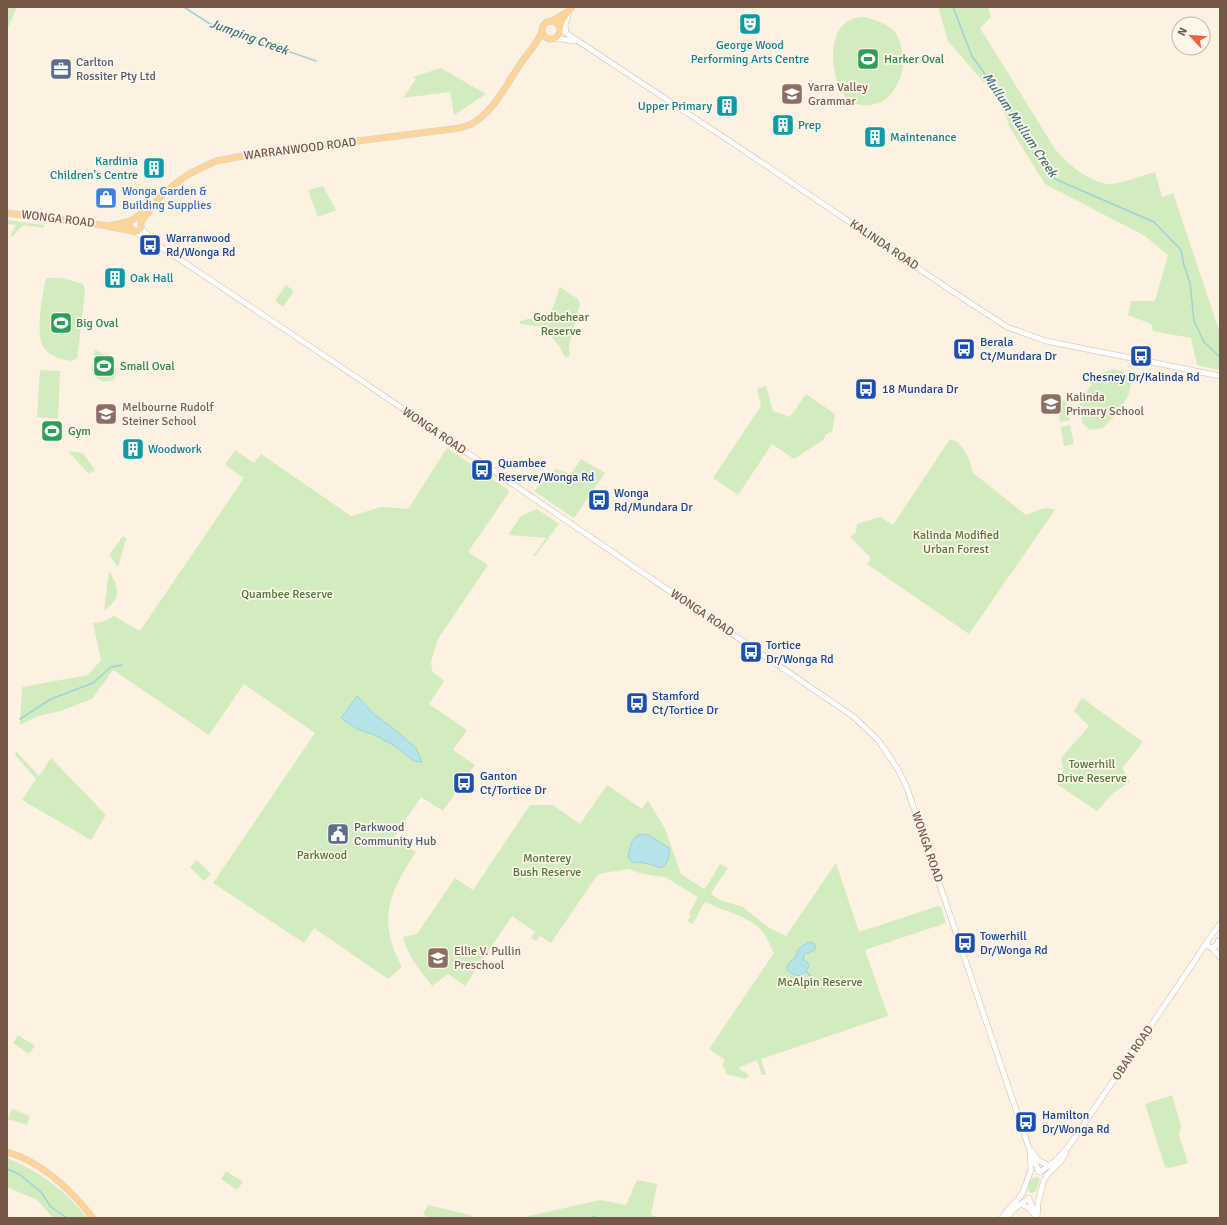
<svg xmlns="http://www.w3.org/2000/svg" width="1227" height="1225" font-family="Signika,sans-serif">
	<rect width="100%" height="100%" fill="#fdf1e2"/>
	<path fill="#d3ecbf" d="M7 7H17L7 30Z
		M938 7H988L991 17 980 28 1055 149C1067 164 1092 185 1112 184 1126 182 1141 176 1155 172L1162 197 1173 193 1220 333V371L1197 365 1191 338 1153 331 1151 324 1128 315 1131 301H1155L1168 255 1145 236 1045 184 1010 128 1000 101 948 41Z
		M865 17C875 20 885 23 893 30 897 33 900 41 901 46 905 64 903 79 891 94 885 101 879 103 870 105 863 106 853 105 847 99 830 81 824 25 856 18 859 17 863 17 865 17Z
		M441 68 486 94 454 115 450 92 403 98 416 79 413 77Z
		M323 186 336 210 318 217 308 190Z
		M7 220 44 225V228L23 225 12 237 10 236 16 225 7 224Z
		M46 278H62L83 284 85 291 78 352 77 358 72 361C60 359 49 357 43 346 35 333 43 292 46 278Z
		M286 285 294 291 283 307 275 301Z
		M560 287 578 299 580 304 569 346 570 356 565 357 559 346 544 327 520 324V321L551 313Z
		M95 350C109 357 119 360 115 379 106 383 100 382 93 375L92 367Z
		M1112 369C1147 373 1125 405 1111 420 1108 422 1105 427 1102 428 1099 430 1093 429 1090 430L1082 423 1080 410V402L1093 382 1101 374Z
		M40 370 60 371 58 419 37 417Z
		M766 386 773 411 790 417 806 394 835 414 832 433 830 432 826 434 823 440 794 459 772 444 738 495 713 478 761 406 757 389Z
		M1066 400 1070 420 1060 422 1057 402Z
		M1070 425 1074 444 1064 446 1061 427Z
		M950 439 959 443V444C967 453 971 460 972 472L1026 515C1034 512 1046 505 1055 510L969 634 867 564 871 558 850 537 856 532 857 524 880 517 893 525Z
		M447 448 510 491 468 552 488 565 438 639 431 661 432 671 444 681 429 704 467 730 453 750 475 765 443 811 421 797 394 837 416 852C389 892 377 921 402 967L388 979 314 928 304 943 213 883 315 733 244 684 209 735 113 670 92 699 61 711 38 716 20 725 22 687 88 675 101 660 93 623 105 621 114 616 140 631 244 478 225 465 235 450 254 463 261 454 351 516 381 507 408 509Z
		M68 451 83 453 95 470 89 474Z
		M581 459 605 473 574 518 534 491 544 482 555 469 571 474Z
		M537 509 559 524 535 556H533L546 538 508 535 521 516Z
		M123 536 127 539 125 542 118 567 109 555Z
		M109 571C119 585 122 600 104 610Z
		M1082 698 1143 742 1122 768 1130 782 1113 793 1097 811 1058 785 1063 769 1061 758 1089 726 1074 711Z
		M16 751 39 776 51 758 106 815 91 840 22 800 36 779 15 755Z
		M607 785 642 809 648 800 665 829 681 874 704 889 708 884 720 864 728 868 714 888 711 894 720 900 743 907 769 928 786 936 836 863 859 932 938 906 941 907 946 923 865 950 888 1016 761 1059 766 1075H762L757 1060 738 1068 749 1075 746 1079 726 1074 725 1069 722 1065 725 1060 709 1049 774 953C770 946 767 937 762 931 748 915 724 912 706 902L702 906 693 924 687 921 691 916 689 914 698 897 665 877 642 874 629 869 598 874 551 943 540 936 536 941 531 938 535 932 512 916 465 986 448 974 432 986C420 970 408 957 403 937L417 934 455 878 473 890 530 805H553L580 824Z
		M197 860 211 874 204 881 190 867Z
		M18 1035 35 1046 29 1054 13 1043Z
		M1172 1095 1181 1126 1179 1135 1188 1163 1169 1168 1165 1167 1145 1104Z
		M12 1109 30 1116 27 1125 8 1119Z
		M7 1158C39 1171 66 1191 87 1218H53L37 1200 7 1187Z
		M226 1171 243 1182 237 1190 221 1179Z
		M1036 1177 1039 1178 1040 1180 1036 1191 1031 1193 1028 1191C1026 1185 1031 1179 1036 1177Z
		M637 1180 657 1184 651 1215 663 1218H520L600 1200 626 1205Z
		M428 1205 470 1215 473 1218H428L423 1214Z"/>
	<path fill="#b5e3e8" stroke="#9bd3da" d="M357 696 374 714 394 729 416 748 422 762 414 761 393 745 375 735 357 729 341 718Z
		M640 834 649 835 669 848C671 856 667 863 662 868L645 863 632 862 628 857C630 847 631 838 640 834Z
		M811 942 815 944V949L809 953 804 954 803 959 808 963 809 965C805 978 796 978 787 970V965C792 960 798 957 798 949L807 943Z"/>
	<g fill="none" stroke-linecap="round" stroke-linejoin="round">
		<path stroke="#9bd3da" stroke-width="1.5" d="M184 7 210 24 316 61
			M953 7 972 56 1025 130 1030 144 1040 152 1055 179 1154 222 1181 250 1184 265 1190 283 1194 321 1204 342 1220 357
			M20 719 51 699 93 683 111 667 122 665
			M807 972 813 979 822 980
			M7 1169 19 1174 41 1192 51 1207 67 1218
			M591 1218 594 1216 596 1218"/>
		<g stroke="#d5baa8" stroke-width="6">
			<path id="secondary" d="M560 29 737 146 958 295 1007 327 1046 341 1220 376
				M566 33 565 25 569 12
				M556 38 574 41
				M141 228 152 239
				M136 232 158 245 365 383 854 717 879 741 899 771 907 788 1030 1151 1031 1170 1023 1192 1019 1198 1006 1212 1002 1218
				M1207 941 1208 946 1212 948 1217 945 1218 941
				M1212 948 1220 957
				M1031 1150 1038 1160 1049 1166
				M1033 1157 1039 1172
				M1040 1172 1055 1161 1069 1146 1196 959 1208 940 1220 924
				M1029 1199 1035 1213
				M1021 1204 1029 1208 1037 1218
				M1006 1218 1014 1209 1029 1198
				M1037 1218 1038 1202 1044 1180 1048 1174 1060 1162 1066 1153"/>
		</g>
		<g stroke="#dbd3cf" stroke-width="7">
			<path id="primary" d="M542 30a9 9 0 1 1 18 0a9 9 0 1 1-18 0Z
				M552 21 567 12
				M560 27 563 19 572 7
				M7 213 102 225 132 231
				M141 222 153 206
				M109 226 131 221 154 204 165 192 179 181 189 174 216 161 254 154 460 128C467 126 474 124 479 119 498 104 509 80 523 60 530 51 537 43 542 32
				M130 227 134 232 138 231 141 228V222
				M7 1152C42 1162 71 1190 93 1218"/>
		</g>
		<use href="#secondary" stroke="#fff" stroke-width="5"/>
		<use href="#primary" stroke="#ffd497" stroke-width="5.5"/>
	</g>
	<defs>
		<g id="theatre-square" transform="scale(1.15)"><rect x="-9" y="-9" width="18" height="18" rx="4" fill="#0f9aa8" stroke="#fff5e9"/><path d="M-5-5.5Q0-4 5-5.5V0Q5 5 0 6Q-5 5-5 0ZM-3.3-2.5H-1v1.5H-3.3ZM1-2.5H3.3v1.5H1ZM-2.8 1Q0 5.5 2.8 1Z" fill="#fff"/></g>
		<g id="stadium-square" transform="scale(1.15)"><rect x="-9" y="-9" width="18" height="18" rx="4" fill="#2e9e5b" stroke="#fff5e9"/><path d="M0-5a6.5 5 0 1 0 0 10a6.5 5 0 1 0 0-10ZM-3.5-1.8h7v3.6h-7Z" fill="#fff"/></g>
		<g id="office-square" transform="scale(1.15)"><rect x="-9" y="-9" width="18" height="18" rx="4" fill="#5c6f8a" stroke="#fff5e9"/><path d="M-6-3h4V-5.5h4V-3h4V5H-6ZM-1-4.5V-3h2v-1.5ZM-6 0V1H6V0Z" fill="#fff"/></g>
		<g id="school-square" transform="scale(1.15)"><rect x="-9" y="-9" width="18" height="18" rx="4" fill="#8d6e63" stroke="#fff5e9"/><path d="M0-5L7-2L0 1L-7-2ZM-4 1L0 2.5L4 1V4Q0 6-4 4Z" fill="#fff"/></g>
		<g id="building-square" transform="scale(1.15)"><rect x="-9" y="-9" width="18" height="18" rx="4" fill="#0f9aa8" stroke="#fff5e9"/><path d="M-4-6H4V6H1V3H-1V6H-4ZM-2.5-4.3h1.7v1.8h-1.7ZM.8-4.3h1.7v1.8H.8ZM-2.5-1h1.7V.8h-1.7ZM.8-1h1.7V.8H.8Z" fill="#fff"/></g>
		<g id="shop-square" transform="scale(1.15)"><rect x="-9" y="-9" width="18" height="18" rx="4" fill="#3f7fe0" stroke="#fff5e9"/><path d="M-5-2.5h2.3a2.7 3.5 0 0 1 5.4 0H5L5.5 6h-11ZM-1.5-2.5h3a1.5 2.3 0 0 0-3 0Z" fill="#fff"/></g>
		<g id="bus-square" transform="scale(1.15)"><rect x="-9" y="-9" width="18" height="18" rx="4" fill="#1a4fb4" stroke="#fff5e9"/><path d="M-5-6H5V4H4V6H2V4H-2V6H-4V4H-5ZM-3.5-4V0h7V-4ZM-3.5 1.2v1.5H-2V1.2ZM2 1.2v1.5H3.5V1.2Z" fill="#fff"/></g>
		<g id="civic-square" transform="scale(1.15)"><rect x="-9" y="-9" width="18" height="18" rx="4" fill="#5c6f8a" stroke="#fff5e9"/><path d="M-.6-6.5H3V-4.5H.6V-3L4-1V1h2V6H-6V1h2V-1L-.6-3ZM-1.2 2.5V6h2.4V2.5Z" fill="#fff"/></g>
	</defs>
	<g fill-rule="evenodd">
		<use href="#theatre-square" x="750" y="24"/>
		<use href="#stadium-square" x="868" y="59"/>
		<use href="#office-square" x="61" y="69"/>
		<use href="#school-square" x="792" y="94"/>
		<use href="#building-square" x="727" y="106"/>
		<use href="#building-square" x="783" y="125"/>
		<use href="#building-square" x="875" y="137"/>
		<use href="#building-square" x="154" y="168"/>
		<use href="#shop-square" x="106" y="198"/>
		<use href="#bus-square" x="150" y="245"/>
		<use href="#building-square" x="115" y="278"/>
		<use href="#stadium-square" x="61" y="323"/>
		<use href="#bus-square" x="964" y="349"/>
		<use href="#bus-square" x="1141" y="356"/>
		<use href="#stadium-square" x="104" y="366"/>
		<use href="#bus-square" x="866" y="389"/>
		<use href="#school-square" x="1051" y="404"/>
		<use href="#school-square" x="106" y="414"/>
		<use href="#stadium-square" x="52" y="431"/>
		<use href="#building-square" x="133" y="449"/>
		<use href="#bus-square" x="482" y="470"/>
		<use href="#bus-square" x="599" y="500"/>
		<use href="#bus-square" x="751" y="652"/>
		<use href="#bus-square" x="637" y="703"/>
		<use href="#bus-square" x="464" y="783"/>
		<use href="#civic-square" x="338" y="834"/>
		<use href="#bus-square" x="965" y="943"/>
		<use href="#school-square" x="438" y="958"/>
		<use href="#bus-square" x="1026" y="1122"/>
	</g>
	<g text-anchor="middle" dominant-baseline="central" stroke-width="3.5" stroke-linejoin="round" paint-order="stroke">
		<g font-size="12" fill="#0d838f" stroke="#fff5e9" text-anchor="start">
			<text x="750" y="45" text-anchor="middle">George Wood<tspan x="750" dy="14">Performing Arts Centre</tspan></text>
			<text x="712" y="106" text-anchor="end">Upper Primary</text>
			<text x="798" y="125">Prep</text>
			<text x="890" y="137">Maintenance</text>
			<text x="138" y="161" text-anchor="end">Kardinia<tspan x="138" dy="14">Children's Centre</tspan></text>
			<text x="130" y="278">Oak Hall</text>
			<text x="148" y="449">Woodwork</text>
		</g>
		<g font-size="12" fill="#27864d" stroke="#fff5e9" text-anchor="start">
			<text x="884" y="59">Harker Oval</text>
			<text x="76" y="323">Big Oval</text>
			<text x="120" y="366">Small Oval</text>
			<text x="68" y="431">Gym</text>
		</g>
		<g font-size="12" fill="#4e5e75" stroke="#fff5e9" text-anchor="start">
			<text x="76" y="62">Carlton<tspan x="76" dy="14">Rossiter Pty Ltd</tspan></text>
			<text x="354" y="827">Parkwood<tspan x="354" dy="14">Community Hub</tspan></text>
		</g>
		<g font-size="12" fill="#785e54" stroke="#fff5e9" text-anchor="start">
			<text x="808" y="87">Yarra Valley<tspan x="808" dy="14">Grammar</tspan></text>
			<text x="1066" y="397">Kalinda<tspan x="1066" dy="14">Primary School</tspan></text>
			<text x="122" y="407">Melbourne Rudolf<tspan x="122" dy="14">Steiner School</tspan></text>
			<text x="454" y="951">Ellie V. Pullin<tspan x="454" dy="14">Preschool</tspan></text>
		</g>
		<g font-size="12" fill="#765647" stroke="#fff5e9">
			<text transform="translate(300 149) rotate(-7)">WARRANWOOD ROAD</text>
			<text transform="translate(58 219) rotate(7)">WONGA ROAD</text>
			<text transform="translate(884 245) rotate(34)">KALINDA ROAD</text>
			<text transform="translate(434 431) rotate(34)">WONGA ROAD</text>
			<text transform="translate(702 613) rotate(34)">WONGA ROAD</text>
			<text transform="translate(927 847) rotate(71)">WONGA ROAD</text>
			<text transform="translate(1133 1053) rotate(-56)">OBAN ROAD</text>
		</g>
		<g font-size="12" fill="#366cbe" stroke="#fff5e9" text-anchor="start">
			<text x="122" y="191">Wonga Garden &amp;<tspan x="122" dy="14">Building Supplies</tspan></text>
		</g>
		<g font-size="12" fill="#164399" stroke="#fff5e9" text-anchor="start">
			<text x="166" y="238">Warranwood<tspan x="166" dy="14">Rd/Wonga Rd</tspan></text>
			<text x="980" y="342">Berala<tspan x="980" dy="14">Ct/Mundara Dr</tspan></text>
			<text x="1141" y="377" text-anchor="middle">Chesney Dr/Kalinda Rd</text>
			<text x="882" y="389">18 Mundara Dr</text>
			<text x="498" y="463">Quambee<tspan x="498" dy="14">Reserve/Wonga Rd</tspan></text>
			<text x="614" y="493">Wonga<tspan x="614" dy="14">Rd/Mundara Dr</tspan></text>
			<text x="766" y="645">Tortice<tspan x="766" dy="14">Dr/Wonga Rd</tspan></text>
			<text x="652" y="696">Stamford<tspan x="652" dy="14">Ct/Tortice Dr</tspan></text>
			<text x="480" y="776">Ganton<tspan x="480" dy="14">Ct/Tortice Dr</tspan></text>
			<text x="980" y="936">Towerhill<tspan x="980" dy="14">Dr/Wonga Rd</tspan></text>
			<text x="1042" y="1115">Hamilton<tspan x="1042" dy="14">Dr/Wonga Rd</tspan></text>
		</g>
		<g font-size="12" fill="#50773c" stroke="#fff5e9">
			<text x="561" y="317">Godbehear<tspan x="561" dy="14">Reserve</tspan></text>
			<text x="956" y="535">Kalinda Modified<tspan x="956" dy="14">Urban Forest</tspan></text>
			<text x="287" y="594">Quambee Reserve</text>
			<text x="1092" y="764">Towerhill<tspan x="1092" dy="14">Drive Reserve</tspan></text>
			<text x="322" y="855">Parkwood</text>
			<text x="547" y="858">Monterey<tspan x="547" dy="14">Bush Reserve</tspan></text>
			<text x="820" y="982">McAlpin Reserve</text>
		</g>
		<g font-size="13" font-style="italic" fill="#3a757d" stroke="#fff5e9">
			<text transform="translate(249 37) rotate(20)">Jumping Creek</text>
			<text transform="translate(1020 125) rotate(56)">Mullum Mullum Creek</text>
		</g>
	</g>
	<rect width="1227" height="1225" fill="none" stroke="#765647" stroke-width="16"/>
	<g transform="translate(1191 36) rotate(296)"><circle r="19" fill="#fff5e9" stroke="#c8b5a8"/>
	<path d="M0-3L7 15L0 10L-7 15Z" fill="#ef5f40"/>
	<text y="-6" font-size="11" font-weight="bold" text-anchor="middle" fill="#765647">N</text>
	</g>
</svg>
